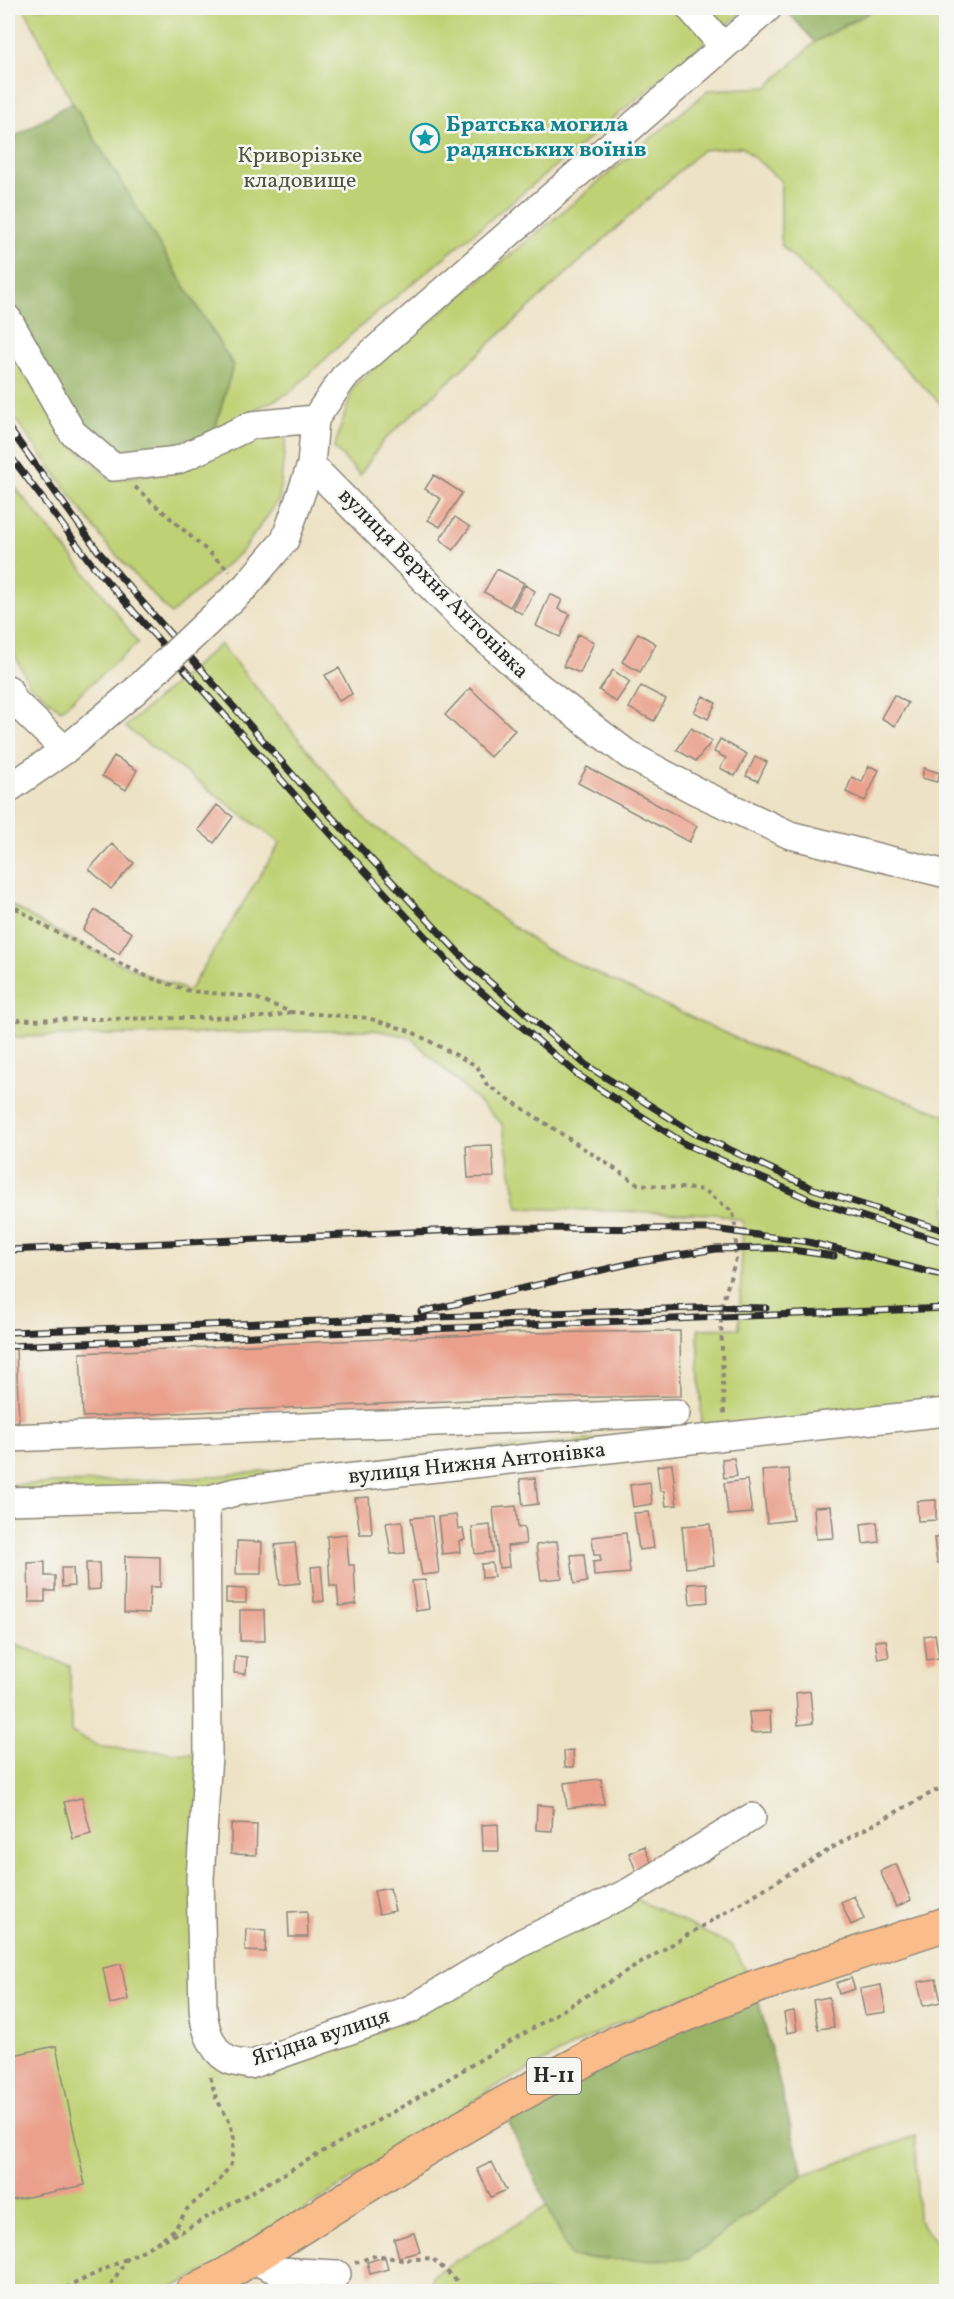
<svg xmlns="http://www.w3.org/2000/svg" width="954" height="2299" font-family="Vollkorn,serif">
	<rect width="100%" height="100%" fill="#f6f6f2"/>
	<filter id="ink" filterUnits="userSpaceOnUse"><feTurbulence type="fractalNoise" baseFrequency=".0167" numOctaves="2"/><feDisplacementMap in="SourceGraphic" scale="12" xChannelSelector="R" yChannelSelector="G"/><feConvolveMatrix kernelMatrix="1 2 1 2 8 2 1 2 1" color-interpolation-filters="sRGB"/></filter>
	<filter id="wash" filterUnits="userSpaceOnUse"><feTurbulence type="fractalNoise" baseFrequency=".008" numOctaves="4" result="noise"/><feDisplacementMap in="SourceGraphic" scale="24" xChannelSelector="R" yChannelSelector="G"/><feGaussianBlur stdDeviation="1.35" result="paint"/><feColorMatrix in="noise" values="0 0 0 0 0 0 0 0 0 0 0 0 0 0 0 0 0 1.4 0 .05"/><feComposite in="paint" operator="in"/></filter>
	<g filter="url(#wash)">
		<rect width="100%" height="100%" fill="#ede2c5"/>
		<path fill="#c0d174" stroke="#767e50" stroke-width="1.5" d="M24 8H747L355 331 289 393 215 429 233 365 72 102Z
			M877 8H946V409L781 245V181L742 147 702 150 383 441 360 475 334 448 354 385 709 90 767 87 815 42Z
			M8 340 64 437 111 480 183 469 256 438 286 436 279 500 243 550 171 614 107 545 8 409Z
			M8 479 103 594 138 643 61 710 29 684 8 641Z
			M220 644 367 821 545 949 744 1042 946 1115V1407L205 1491 8 1496V1485L194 1478 702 1429 698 1329 739 1328 743 1221 718 1214 518 1208 502 1124 410 1037 374 1030 8 1037V903C65 938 126 969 189 991L280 843 125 727Z
			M8 1641 70 1666 71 1732 101 1747 202 1755 198 2024 250 2071 632 1897 733 1946 747 1973 611 2026 490 2090 218 2265 166 2291H8Z
			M915 2136 918 2220 937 2243H946V2291L430 2292 432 2275 547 2206 571 2257 624 2260 688 2259 803 2175Z"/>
		<path fill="#98b366" stroke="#626f48" stroke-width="1.5" d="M784 8H877L815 42Z
			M72 102 233 365 215 429 173 452 118 457 79 426 8 296V141Z
			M755 1987 803 2175 688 2259 624 2260 571 2257 501 2105Z"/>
		<g id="blocks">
			<path fill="#eaa08c" d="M434 475 462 493 440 527 428 520 441 499 425 489Z
				M455 517 470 527 453 550 440 539Z
				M497 569 524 583 510 607 484 592Z
				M525 585 535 591 522 614 512 608Z
				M550 594 562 600 558 609 570 614 560 637 536 626Z
				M638 633 656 644 640 672 622 662Z
				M578 634 594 642 580 673 563 666Z
				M339 668 352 694 339 701 325 675Z
				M613 670 630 682 616 702 599 690Z
				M641 686 666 699 654 721 629 708Z
				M470 688 515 730 490 757 445 715Z
				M894 695 908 703 895 726 881 718Z
				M703 696 716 703 708 719 694 712Z
				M691 728 712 741 696 761 677 750Z
				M720 739 747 754 735 776 720 768 726 758 714 752Z
				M114 756 137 770 126 790 102 776Z
				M755 757 767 762 758 781 746 776Z
				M869 766 879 770 865 801 846 792 852 777 862 782Z
				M587 767 697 826 689 842 578 783Z
				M924 768 940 773 937 782 922 778Z
				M217 805 233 817 214 843 198 830Z
				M112 844 134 863 111 889 89 869Z
				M95 910 132 933 119 954 83 930Z
				M492 1145 494 1177 468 1178 466 1146Z
				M680 1331 681 1396 517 1398 83 1417 80 1353 516 1333Z
				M8 1349H16L19 1421 8 1422Z
				M734 1458 737 1476 724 1478 722 1459Z
				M672 1464 677 1505 666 1506 664 1491H660L657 1466Z
				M789 1469 793 1520 767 1523 762 1471Z
				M535 1478 538 1504 523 1506 520 1479Z
				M747 1480 752 1513 728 1515 724 1483Z
				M650 1482 652 1504 633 1507 630 1485Z
				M369 1497 372 1534H360L355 1498Z
				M936 1500V1520L918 1521 917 1501Z
				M516 1506 518 1528 524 1527 526 1544 507 1546 509 1567 499 1568 493 1508Z
				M831 1506 834 1538 816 1539 814 1507Z
				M649 1512 654 1548 639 1550 634 1513Z
				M456 1515 458 1529H463L465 1540 459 1541 460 1552 442 1554 438 1517Z
				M432 1516 439 1573 422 1575 411 1518Z
				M402 1521 405 1553 391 1554 386 1523Z
				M877 1522 879 1542 863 1544 861 1524Z
				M710 1524 714 1565 686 1568 682 1526Z
				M490 1525 493 1552 475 1554 472 1527Z
				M626 1533 630 1573 594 1576 593 1562 601 1561 600 1555H594L592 1537Z
				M346 1534 349 1565H354L356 1604 339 1606 337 1586H330L327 1536Z
				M946 1537V1562L937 1563 934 1538Z
				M237 1541 262 1542 261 1574H236Z
				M557 1541 562 1578 541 1580 536 1545Z
				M295 1543 300 1583 280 1585 275 1545Z
				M584 1554 587 1582 574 1584 571 1555Z
				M125 1556 160 1557V1587H150L149 1613 124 1612Z
				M45 1562V1576H55V1591H45V1602H29L28 1563Z
				M86 1563H99L100 1589 87 1590Z
				M492 1563 494 1577 482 1578 481 1564Z
				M321 1566 324 1601 314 1602 311 1567Z
				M61 1568H73L74 1586 62 1587Z
				M425 1580 429 1609 416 1611 412 1581Z
				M707 1583 708 1602 690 1604 688 1584Z
				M226 1588 246 1589V1603H226Z
				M240 1610H264L265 1641H240Z
				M935 1634 939 1658 927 1660 924 1636Z
				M886 1640 889 1657 878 1659 875 1641Z
				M235 1656 247 1657 246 1674 234 1673Z
				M810 1691 813 1723 798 1725 796 1693Z
				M770 1711 771 1732 751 1733 749 1712Z
				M573 1750 574 1767H565L564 1751Z
				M601 1779 604 1804 567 1808 564 1783Z
				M82 1798 91 1834 73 1839 64 1802Z
				M537 1805 553 1806 552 1831 536 1830Z
				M231 1824 257 1825 256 1855 231 1854Z
				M498 1824 499 1851H483L482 1825Z
				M644 1846 652 1865 636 1871 629 1853Z
				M896 1864 911 1900 896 1907 880 1871Z
				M390 1888 395 1911 379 1914 374 1891Z
				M854 1896 864 1919 851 1925 841 1902Z
				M307 1911 308 1937H289L288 1912Z
				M246 1929 266 1930 265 1952 245 1951Z
				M121 1964 128 2000 110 2004 103 1968Z
				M851 1978 855 1989 839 1994 836 1983Z
				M936 1979 941 2002 923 2006 918 1982Z
				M881 1985 886 2012 865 2015 860 1989Z
				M829 1997 834 2027 818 2029 813 2000Z
				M794 2011 797 2031 787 2033 784 2013Z
				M56 2046 85 2185 8 2201V2056Z
				M492 2162 506 2190 491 2197 477 2169Z
				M414 2233 420 2252 399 2257 394 2239Z
				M385 2257 388 2269 370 2274 367 2262Z"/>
		</g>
	</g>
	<g filter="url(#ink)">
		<use href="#blocks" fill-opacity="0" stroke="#8c8678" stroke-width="1.5"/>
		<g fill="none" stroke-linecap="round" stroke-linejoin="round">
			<g stroke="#8c8678" stroke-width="30">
				<path id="minor" d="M690 8 722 45
					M8 319 72 432 113 467 178 460 252 425 315 419
					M311 465 466 622 537 685 629 755 696 791 790 835 946 874
					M246 586 285 540 311 465 315 419 344 377 768 8
					M8 689 14 701 65 750
					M8 789 65 750 135 691
					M8 1438 676 1413
					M206 1500 208 1755 200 1879 203 2008C204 2025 210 2049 227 2059 233 2063 243 2063 250 2065L411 2009 523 1942 629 1892 752 1817
					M8 1501 165 1497 206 1500 235 1492 300 1483 946 1412
					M251 2259 278 2271 337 2274"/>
			</g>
			<g stroke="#8c8678" stroke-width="36">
				<path id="major" d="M192 2292 227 2274 419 2153 501 2105 618 2042 755 1987 946 1924"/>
			</g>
			<path stroke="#8c8678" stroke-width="4" stroke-dasharray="4.5 4.5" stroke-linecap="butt" d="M135 487 230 571
				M8 903 48 928 148 977 190 991 253 997 291 1012 368 1018 410 1031 477 1066 487 1085 638 1184 704 1190 733 1212 736 1232V1259L721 1307V1318L724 1414
				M8 1020 270 1017 291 1012
				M156 2243 181 2232 405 2105 852 1836 946 1785
				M355 2263 377 2255 402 2260 432 2258 456 2280 461 2292
				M57 2292 126 2259
				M106 2292 127 2259 156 2243 175 2229 187 2209 219 2181 231 2164 234 2139 230 2123 216 2098 210 2076"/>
			<use href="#minor" stroke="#fff" stroke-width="27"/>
			<use href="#major" stroke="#f9bc8a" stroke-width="33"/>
			<g stroke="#2b2b2b" stroke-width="7">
				<path id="rail" d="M8 427 98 551 300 783 470 965 586 1065 694 1133 814 1189 946 1231
					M8 453 91 563 293 793 458 972 578 1075 685 1144 811 1200 946 1243
					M8 1250 503 1228 714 1229 808 1242 946 1276
					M421 1312 641 1261 716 1249 778 1248 834 1256
					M8 1332 721 1307 766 1308
					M8 1346 946 1308"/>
			</g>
			<use href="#rail" stroke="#f6f6f2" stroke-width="4.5" stroke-dasharray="14" stroke-linecap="butt"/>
			<g stroke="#8c8678" stroke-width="30" stroke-linecap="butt">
				<path id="minor-bridge" d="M135 691 246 586"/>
			</g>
			<use href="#minor-bridge" stroke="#fff" stroke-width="27"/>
		</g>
	</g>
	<defs>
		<g id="sight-ring" transform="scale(1.5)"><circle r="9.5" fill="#f6f6f2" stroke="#0f9aa8" stroke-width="1.5"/><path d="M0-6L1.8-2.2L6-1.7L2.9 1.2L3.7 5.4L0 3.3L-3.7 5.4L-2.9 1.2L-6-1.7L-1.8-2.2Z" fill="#0f9aa8"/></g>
	</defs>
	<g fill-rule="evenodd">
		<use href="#sight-ring" x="425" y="138"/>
	</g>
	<g text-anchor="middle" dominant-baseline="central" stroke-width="5" stroke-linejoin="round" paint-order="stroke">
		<rect fill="#f6f6f2" stroke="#686867" stroke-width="1.5" x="527" y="2058" width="54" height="36" rx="4.5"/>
		<g font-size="21" font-weight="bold" fill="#2b2b2b">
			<text x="554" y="2076">Н-11</text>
		</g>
		<g font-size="22" font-weight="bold" fill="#0d838f" stroke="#f6f6f2" text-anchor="start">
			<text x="446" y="125">Братська могила<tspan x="446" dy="25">радянських воїнів</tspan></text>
		</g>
		<g font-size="22" fill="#50543d" stroke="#f6f6f2">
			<text x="300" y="156">Криворізьке<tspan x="300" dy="25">кладовище</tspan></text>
		</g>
		<g font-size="22" fill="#2b2b2b" stroke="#f6f6f2">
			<text transform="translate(433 584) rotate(45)">вулиця Верхня Антонівка</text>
			<text transform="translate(477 1464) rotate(-6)">вулиця Нижня Антонівка</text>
			<text transform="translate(321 2038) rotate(-18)">Ягідна вулиця</text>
		</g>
	</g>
	<rect width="954" height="2299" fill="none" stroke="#f6f6f2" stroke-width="30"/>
</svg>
